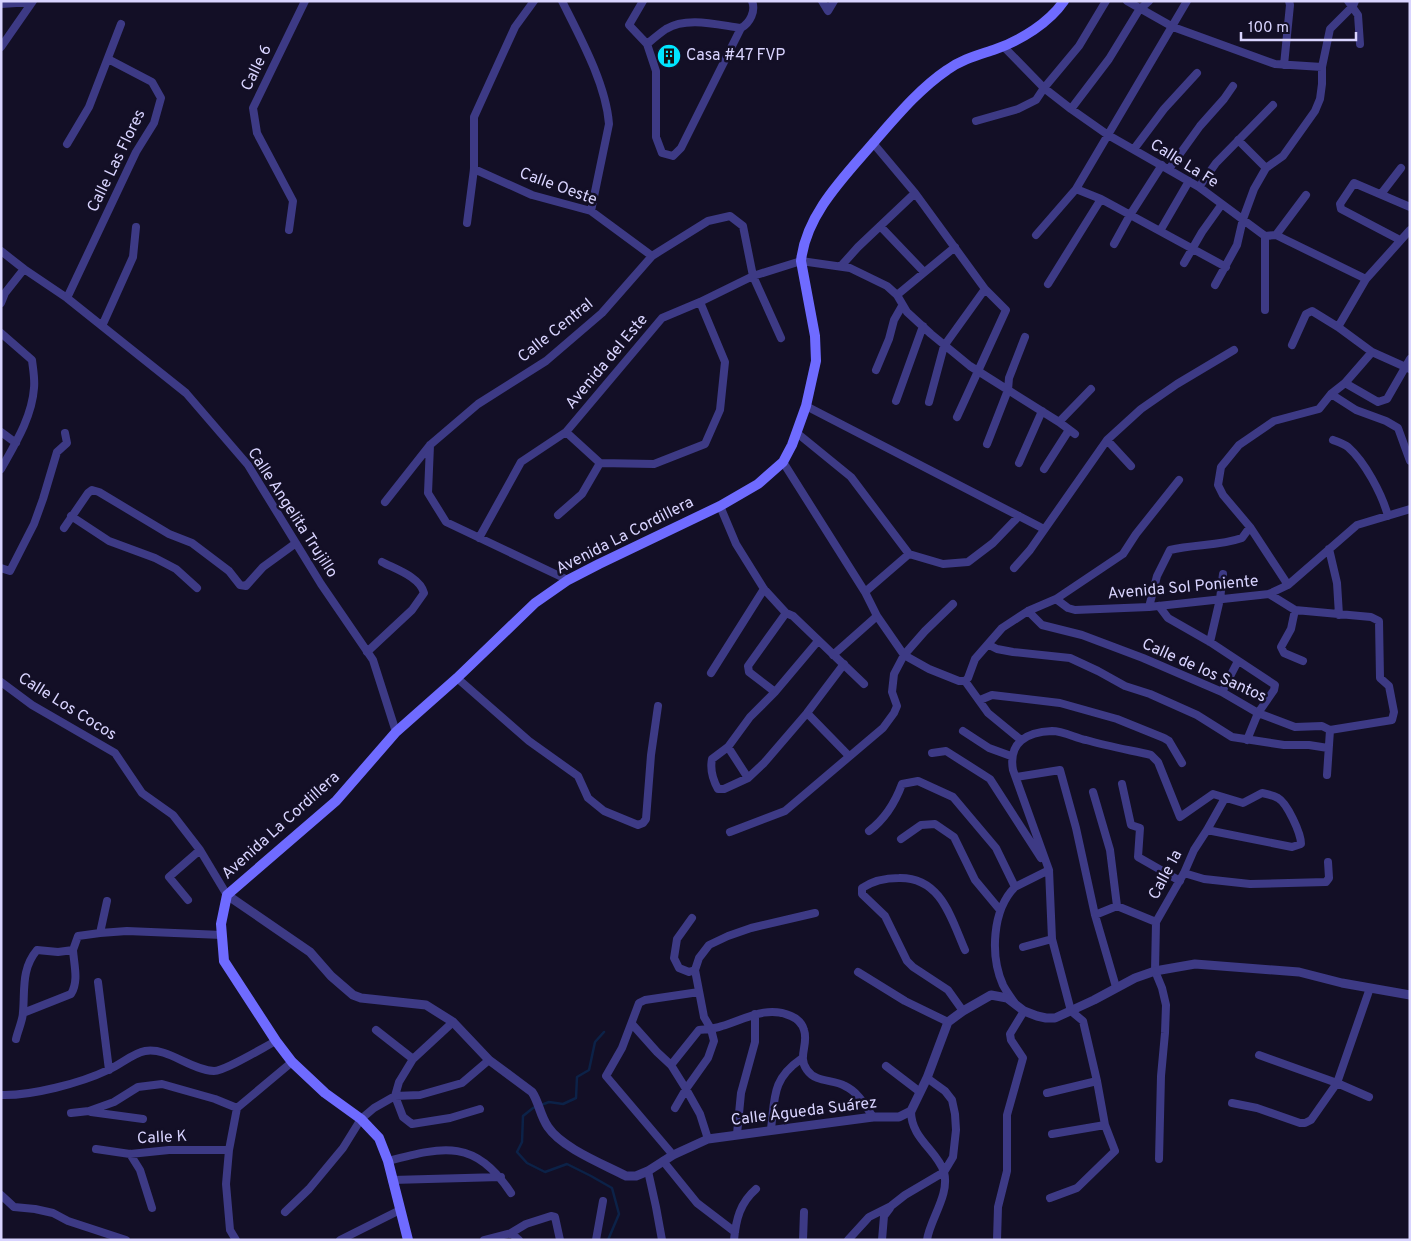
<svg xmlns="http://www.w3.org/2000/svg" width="1411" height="1241" font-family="Overpass,sans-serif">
	<rect width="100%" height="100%" fill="#130f26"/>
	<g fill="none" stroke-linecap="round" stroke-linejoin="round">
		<path stroke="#0c2248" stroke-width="2.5" d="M604 1032 595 1042 589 1070 577 1077 576 1098 563 1104 549 1102 533 1108 523 1116 522 1142 517 1152 527 1163 545 1172 567 1164 591 1176 612 1188 619 1214 608 1240"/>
		<path stroke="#3d3a85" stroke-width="8" d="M562 1C580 37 606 84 609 124L591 211
			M643 1 629 25 647 44
			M822 1 828 11 834 1
			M1127 1 1173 27 1275 64 1322 67
			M1348 1 1358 15 1360 44
			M1 4 32 2
			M741 28C718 25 687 16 666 29 660 33 653 39 647 44L656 71V137L662 153 673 156 681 148 741 28C750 23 756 11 752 1
			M1003 46 1044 88 1071 109 1108 135 1199 187 1265 236 1276 235 1282 238 1366 279
			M1 47 33 1
			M1284 65 1290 5 1289 1
			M1071 109 1109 59 1139 10 1149 1
			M976 121 1018 109 1036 100 1044 88 1079 46 1106 1
			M1238 140 1266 168
			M873 143 915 193 985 289 1006 310 957 417
			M67 144 89 107 121 24
			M1134 149 1164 109 1197 73
			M474 169 532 195 591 211 652 256
			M1169 169 1200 126 1224 99 1233 86
			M1199 187 1216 163 1273 105
			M1076 189 1101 199 1226 267
			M1381 194 1401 168
			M467 223 474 169V117L515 27 534 1
			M880 226 924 272
			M289 230 293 201 257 133 253 108 305 1
			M1410 230 1366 279 1338 327 1372 352 1410 369
			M1160 231 1189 181
			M1036 235 1076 189 1187 1
			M1276 235 1306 195
			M1400 240 1341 209 1340 204 1354 183 1410 207
			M1114 244 1130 215 1162 165
			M1 251 24 269 67 298 186 393 248 465 321 584 373 660 396 732
			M1184 263 1202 232 1222 204
			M841 266 858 247 915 193
			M1048 284 1101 199
			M1215 285 1237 245 1243 219 1254 189 1266 168 1283 156 1315 111 1320 99 1322 84V67L1330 29 1353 6 1355 1
			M897 295 955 247
			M67 298 136 152 154 123 161 98 152 82 108 59
			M1 303 5 293 24 269
			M1265 310V236
			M102 326 133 257 136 227
			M1 333 32 360C33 369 35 379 34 388 32 417 15 444 1 469
			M1292 345 1306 314 1312 311 1338 327
			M876 370 889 339 894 320 902 306
			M1345 383 1378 402 1387 399 1410 359
			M1331 394 1356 410 1386 421 1398 428 1410 461
			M896 401 923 326
			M929 402 944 346 985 289
			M806 406 1044 529
			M1059 422 1091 389
			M1 432 16 443
			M566 432 600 463 654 464 705 444 720 410 725 362 700 302
			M797 433 851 477 909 554 943 564 968 562 993 543 1019 516
			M1333 440C1338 442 1344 444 1348 447 1365 462 1382 494 1388 516
			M987 444 1008 390 1009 378 1025 337
			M430 445 428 493 446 522 568 580
			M783 462 865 592 877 616 904 655 929 669 959 681H965L968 678 975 659 1002 628 1028 611 1056 599 1123 554 1136 534 1179 480
			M1019 463 1042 411
			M1131 466 1107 440 1141 409 1177 384 1234 350
			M1044 469 1069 430
			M385 502 430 445 478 404 546 361 602 313 652 256 708 221 730 216 743 226 753 276 781 338
			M720 506 736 544 764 589 786 613
			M558 515 582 494 600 463
			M71 516 109 541 155 558 176 569 197 588
			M64 528 88 493 92 490 99 492 169 534 192 543 229 571 240 585 246 586 263 567 296 543
			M479 538 521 462 566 432 662 318 700 302 753 276 801 261 850 268 887 286 897 295 907 312 931 334 970 366 1059 422 1075 434
			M1329 549 1337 583 1339 615
			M1 568 10 571 34 524 43 499 57 452 67 443 65 433
			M1014 568 1030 550 1107 440
			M1288 585 1250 527 1223 495 1218 485 1221 467 1239 445 1274 421 1319 409 1331 394 1345 383 1372 352
			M865 592 909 554
			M1269 594 1295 610 1371 617 1379 621 1380 678 1389 686 1394 712 1392 720 1330 730
			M1056 599 1068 608 1075 610 1149 607 1269 594 1288 585 1357 525 1410 509
			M1159 606 1168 618 1210 642 1275 685 1274 690 1258 713 1247 740
			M1149 607 1157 576 1170 550C1194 544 1219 546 1242 538L1250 527
			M1295 610 1291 629 1281 647 1284 653 1303 661
			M1028 611 1042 625 1082 635 1143 658 1222 692 1258 713 1295 727 1322 726 1330 730 1327 775
			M818 641 775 692 750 717 728 747 712 759C710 769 713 780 718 789H724L748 778 764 763 807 713 844 664
			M1210 642 1220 599 1223 574
			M989 645 997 649 1013 652 1070 658 1098 671 1125 686 1150 694 1197 715 1232 737 1284 745H1309L1328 748
			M367 652 412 610 424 593C420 577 395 569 382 562
			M833 655 877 616
			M711 673 764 589
			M457 678 529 741 578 776 588 798 604 811 638 825 643 823 646 819 651 755 658 706
			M965 681 988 713 1021 740
			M1 682 32 705 115 753 142 793 173 815 200 850 227 895
			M775 692 749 672 748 666 786 613 793 616 864 684
			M1222 692 1238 661
			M980 700 992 695 1060 703 1117 719 1164 738 1169 741 1182 763
			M807 713 849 756
			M963 731 989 748 1011 756
			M728 747 748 778
			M932 753 946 751 990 779 1041 858
			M1016 777 1060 770 1076 828 1095 915 1116 987
			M1122 784 1131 825 1140 828 1138 857 1180 881
			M1093 792 1110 850 1117 906
			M869 831C885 819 895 803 902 784L918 781 953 797 996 848 1015 887C992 910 990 956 1003 985 1006 991 1010 996 1014 1002
			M730 832 785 811 883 728 894 713 897 706 892 692 894 674 904 655 925 631 953 604
			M901 839 921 825 935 824 954 837 975 880 1000 910
			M1184 873 1204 879 1250 884 1326 882 1329 878 1328 862
			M1015 887 1049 870 1048 868
			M188 900 169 877 200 850
			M1095 915 1117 906 1156 922
			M692 918 677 939 674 958 679 968 689 972 695 970
			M100 933 107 901
			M1023 947 1052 939
			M858 972 905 1001 948 1022
			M98 982 109 1070
			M963 1011 948 990 913 967 907 961 885 916 862 894V888C874 880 885 878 899 878 941 877 951 918 965 950
			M23 1013 71 994C79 981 74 965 73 950
			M453 1022 413 1059 399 1082 395 1096 403 1117 412 1124 450 1118 480 1109
			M632 1024 657 1052 671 1065 686 1089 700 1114 708 1139
			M376 1030 413 1059
			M16 1039C18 1030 23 1020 23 1012 25 990 21 969 37 950L58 952 73 950 78 936 100 933 127 931 222 935
			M1259 1055 1337 1083 1369 1097
			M671 1065 699 1030C707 1029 714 1029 722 1026 745 1019 767 1005 791 1016 798 1019 802 1023 804 1030 809 1044 797 1057 807 1070 816 1083 833 1079 845 1086 858 1092 865 1105 873 1117
			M886 1066 920 1092
			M1047 1093 1097 1081
			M1 1095C31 1096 81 1083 108 1070 120 1065 133 1053 145 1051 168 1047 190 1070 214 1071 225 1071 264 1047 276 1041
			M1232 1103 1257 1108 1300 1123H1305L1311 1120 1337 1083 1370 988
			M237 1108 292 1062
			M675 1108 686 1089 708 1058 714 1041 711 1029 704 1017 695 970 699 958 709 945 728 936 751 928 815 913
			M911 1111C911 1139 937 1150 944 1172 950 1195 930 1219 927 1240
			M91 1112 143 1119
			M71 1113 89 1111 114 1102 138 1087 162 1084 215 1099 237 1108
			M771 1129C775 1097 772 1079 801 1059
			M737 1134 741 1093 755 1042V1014
			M1052 1134 1105 1125
			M96 1149 130 1154 169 1150H229
			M130 1154 140 1170 152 1208
			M673 1155 606 1076 622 1048 639 1003 645 1000 699 992
			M1159 1159 1161 1076 1165 1033 1166 1005 1162 988 1155 971 1156 922 1184 873 1194 850 1207 830 1225 798
			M388 1161C445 1146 475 1139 511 1193
			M663 1161 697 1203 735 1232
			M648 1171 656 1207 662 1240
			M392 1180 501 1177
			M1 1195 14 1207 35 1209 53 1213 68 1221 126 1240
			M1050 1198 1077 1188 1115 1151 1105 1125 1097 1081 1083 1021 1071 1011 1052 939 1049 870 1013 770C1008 742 1027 732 1052 731 1063 731 1076 738 1086 740 1107 746 1129 750 1151 755L1158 762 1180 817 1213 794 1243 803 1262 793C1267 794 1273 795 1278 798 1287 803 1301 833 1301 844L1292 847 1207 830
			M285 1212 309 1189 343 1148 361 1119 374 1108 395 1096 420 1095 462 1083 489 1060
			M511 1233 519 1240
			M236 1240 230 1230 226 1184 229 1150 237 1108
			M340 1240 400 1210
			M484 1240 511 1233 526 1224 551 1216 555 1217 560 1240
			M596 1240 603 1201
			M734 1240C736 1219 740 1203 756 1189
			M803 1240 804 1212
			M848 1240 869 1217 891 1206 905 1195 944 1172 953 1157 956 1130 955 1114 952 1100 945 1091 927 1078
			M882 1240 884 1216 890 1208
			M997 1240 998 1207 1007 1171V1115L1023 1058 1011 1040 1010 1034 1024 1011"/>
		<path stroke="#3d3a85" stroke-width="9" d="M227 895 310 952 331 976 353 995 361 998 426 1005 453 1022 489 1060 532 1092C539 1102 540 1116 548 1127 562 1148 603 1164 626 1176H636L648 1171 673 1155 708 1139 873 1117H899L911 1111 927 1078 948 1022 963 1011 991 995 1007 998 1024 1011 1037 1016 1046 1018H1055L1094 1000 1135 978 1155 971 1195 964 1299 972 1342 983 1410 995"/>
		<path stroke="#6f6bff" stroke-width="10" d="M408 1240 388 1161 379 1138 361 1119 325 1093 292 1062 276 1041 224 961 221 924 227 895 336 801 396 732 457 678 535 603 568 580 599 564 720 506 758 484 783 462 792 445 806 406 816 361 815 336 801 261C806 214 845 176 874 142 896 117 919 89 947 70 962 59 979 55 996 49 1021 40 1049 23 1064 1"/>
	</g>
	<defs>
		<g id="building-disc" transform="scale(1.25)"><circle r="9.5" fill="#00e5ff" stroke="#130f26"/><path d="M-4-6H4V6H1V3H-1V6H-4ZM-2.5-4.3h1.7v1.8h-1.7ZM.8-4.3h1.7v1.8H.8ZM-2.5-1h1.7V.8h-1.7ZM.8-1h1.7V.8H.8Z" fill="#111"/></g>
	</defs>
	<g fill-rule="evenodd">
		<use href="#building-disc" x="669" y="56"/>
	</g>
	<g text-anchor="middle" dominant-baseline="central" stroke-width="5" stroke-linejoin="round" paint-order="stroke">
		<g font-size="16" fill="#d9d4ff" stroke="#130f26" text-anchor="start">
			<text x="686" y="56">Casa #47 FVP</text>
		</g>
		<g font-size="16" fill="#d9d4ff" stroke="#130f26">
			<text transform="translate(257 68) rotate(-64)">Calle 6</text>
			<text transform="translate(117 161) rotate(-64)">Calle Las Flores</text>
			<text transform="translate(1184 164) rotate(32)">Calle La Fe</text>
			<text transform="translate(558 187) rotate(20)">Calle Oeste</text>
			<text transform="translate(556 331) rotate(-39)">Calle Central</text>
			<text transform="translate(607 362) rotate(-50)">Avenida del Este</text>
			<text transform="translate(292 513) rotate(57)">Calle Angelita Trujillo</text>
			<text transform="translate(625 536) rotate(-27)">Avenida La Cordillera</text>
			<text transform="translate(1183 588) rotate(-5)">Avenida Sol Poniente</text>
			<text transform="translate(1204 671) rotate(24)">Calle de los Santos</text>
			<text transform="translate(67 707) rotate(32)">Calle Los Cocos</text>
			<text transform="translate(281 826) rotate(-42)">Avenida La Cordillera</text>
			<text transform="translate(1166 875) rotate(-62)">Calle 1a</text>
			<text transform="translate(804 1112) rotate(-7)">Calle Águeda Suárez</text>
			<text transform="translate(162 1138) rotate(-3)">Calle K</text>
		</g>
	</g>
	<rect width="1411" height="1241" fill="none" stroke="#d9d4ff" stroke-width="5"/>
	<path d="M1241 32v8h115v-8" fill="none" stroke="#d9d4ff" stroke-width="2.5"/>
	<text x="1248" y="32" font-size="15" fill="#d9d4ff" stroke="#130f26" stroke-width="4" paint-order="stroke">100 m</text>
</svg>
